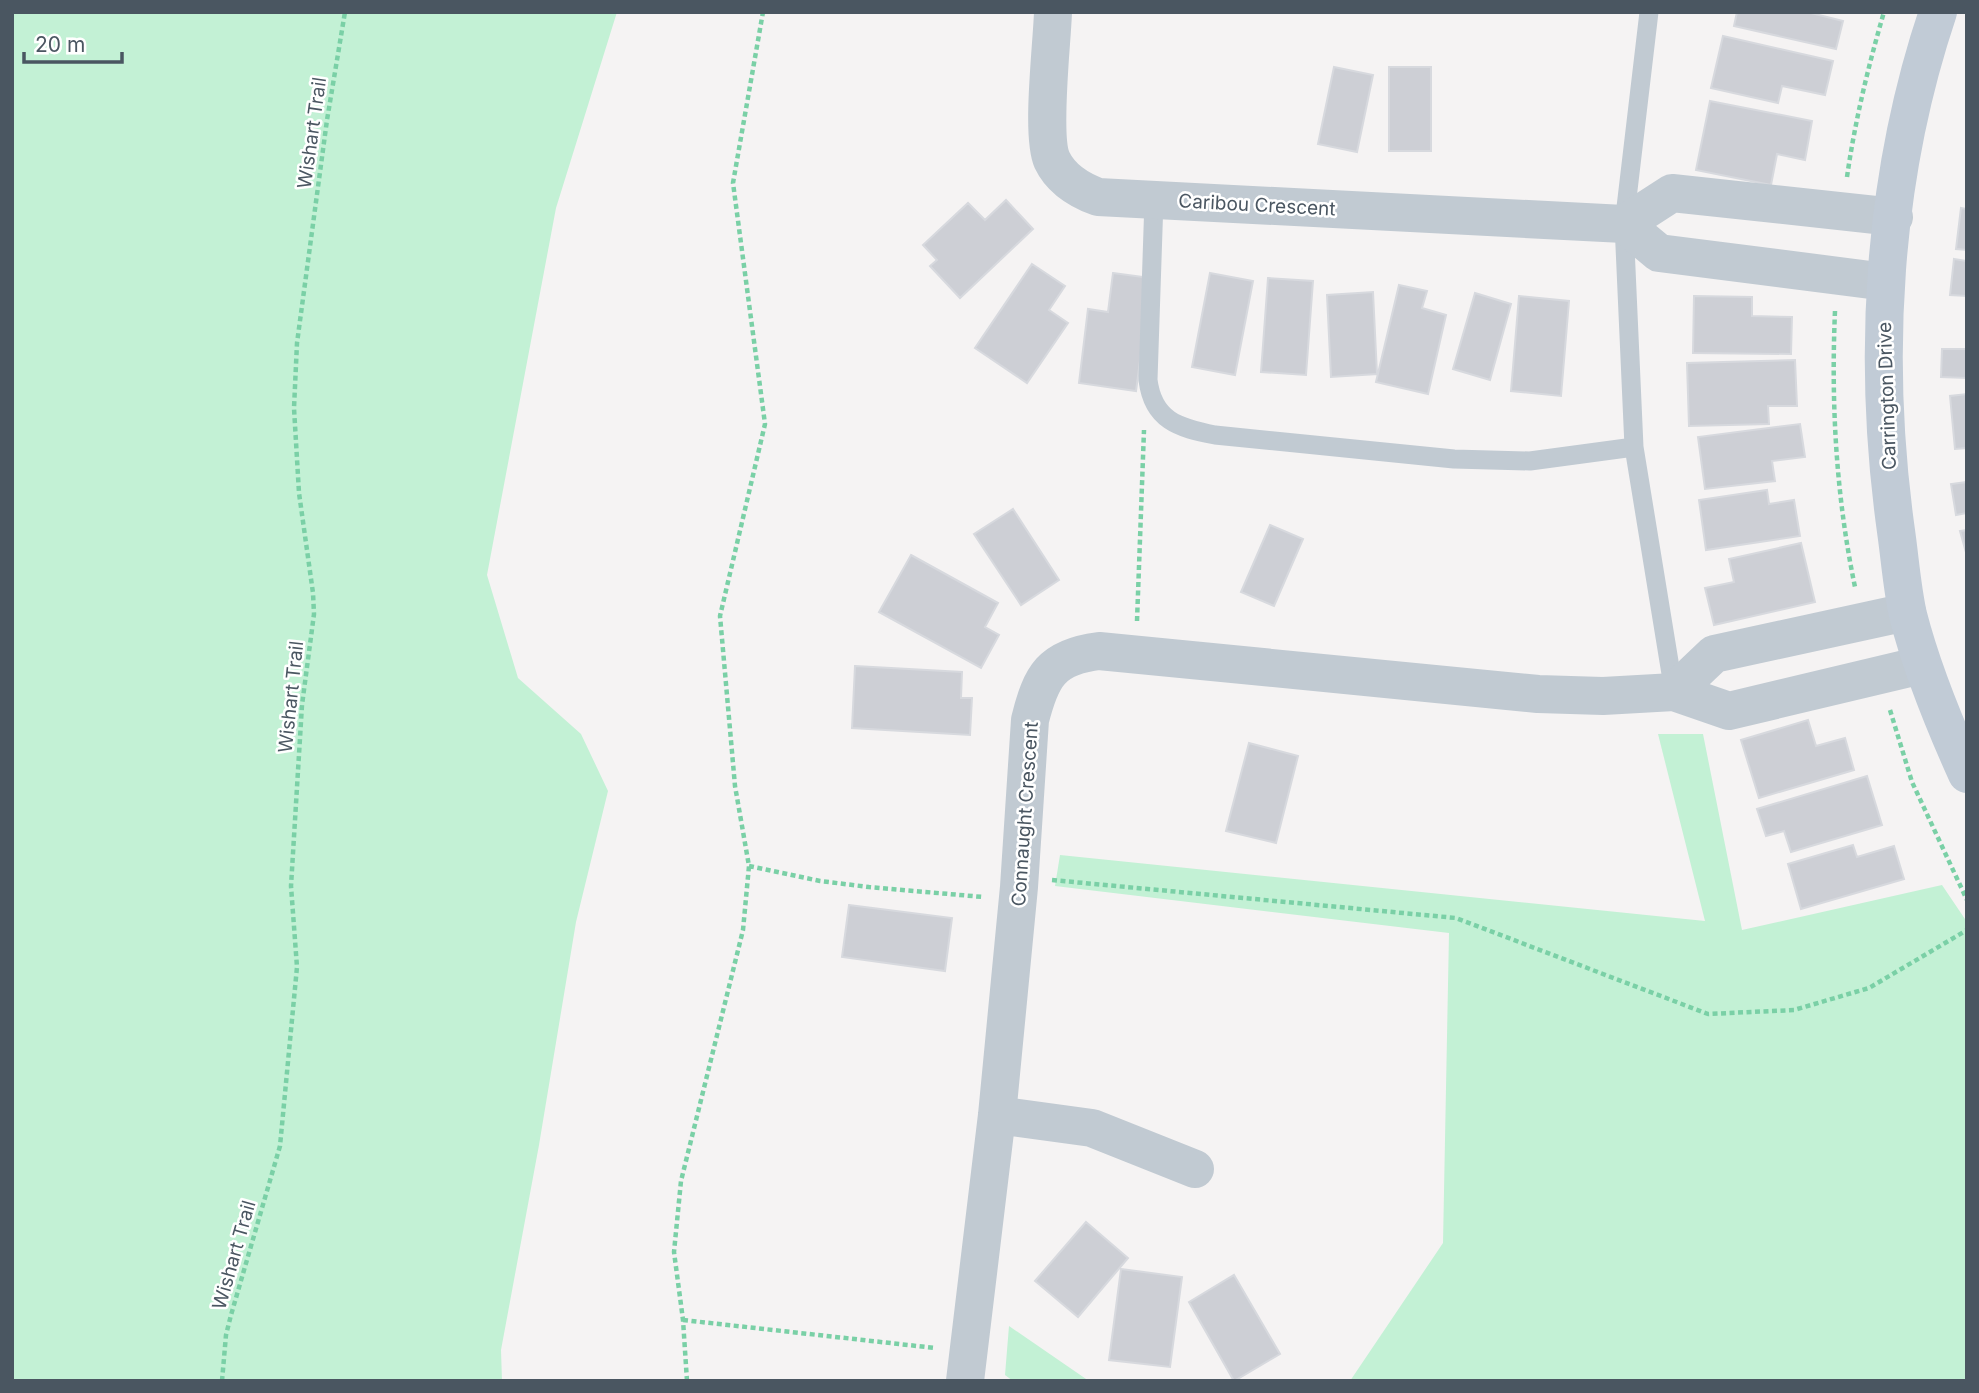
<svg xmlns="http://www.w3.org/2000/svg" width="1979" height="1393" font-family="Inter,sans-serif">
	<rect width="100%" height="100%" fill="#f5f3f3"/>
	<path fill="#c3f1d5" d="M12 12H617L556 208 487 575 518 678 581 734 608 791 576 922 539 1145 501 1350 502 1381H12Z
		M1658 734H1703L1742 930 1942 885 1967 922V1381H1350L1443 1243 1449 933 1055 886 1060 855 1705 921Z
		M1009 1326 1089 1381H1013L1005 1375Z"/>
	<path fill="#cdcfd5" stroke="#d7d9de" stroke-width="2" d="M1737 12H1807L1843 21 1836 49 1734 26Z
		M1723 36 1833 61 1825 95 1782 86 1778 103 1711 88Z
		M1334 67 1373 75 1357 152 1318 144Z
		M1389 67H1431V151H1389Z
		M1710 101 1812 121 1805 160 1777 154 1771 185 1696 170Z
		M1006 200 1033 229 960 298 930 266 937 260 923 245 968 203 985 220Z
		M1961 208 1967 209V250L1956 249Z
		M1954 259 1967 261V296L1950 295Z
		M1032 264 1065 286 1049 310 1068 323 1027 383 975 348Z
		M1113 273 1151 278 1136 391 1079 383 1088 309 1108 312Z
		M1210 273 1253 281 1235 375 1192 367Z
		M1268 278 1313 281 1306 375 1261 372Z
		M1399 285 1427 291 1422 308 1446 315 1428 394 1376 382Z
		M1373 292 1377 374 1331 377 1327 295Z
		M1475 293 1511 304 1490 380 1453 369Z
		M1519 296 1569 301 1561 396 1511 391Z
		M1694 296 1752 297V316L1792 317 1791 354 1693 353Z
		M1967 344V378L1941 377 1942 349H1967Z
		M1795 360 1797 406H1768L1769 424 1689 426 1687 363Z
		M1967 394V448L1955 449 1950 396Z
		M1800 424 1805 457 1772 461 1775 481 1705 489 1698 437Z
		M1967 482V513L1956 515 1951 484Z
		M1767 490 1769 504 1794 500 1800 536 1706 550 1699 500Z
		M1013 509 1059 580 1021 605 974 534Z
		M1270 525 1303 539 1274 606 1241 592Z
		M1967 530V556L1960 531Z
		M1801 543 1815 602 1714 625 1705 588 1734 582 1729 559Z
		M911 555 998 603 985 627 999 635 981 668 879 612Z
		M855 666 962 672 961 698H972L970 735 852 728Z
		M1808 720 1816 746 1845 738 1854 770 1759 798 1741 740Z
		M1249 743 1298 756 1276 843 1226 831Z
		M1867 776 1882 825 1791 852 1784 831 1766 836 1757 809Z
		M1853 845 1857 857 1894 846 1904 879 1801 909 1788 864Z
		M849 905 952 918 945 971 842 957Z
		M1086 1222 1128 1258 1078 1317 1035 1281Z
		M1121 1269 1182 1277 1170 1367 1109 1360Z
		M1234 1275 1280 1354 1234 1381 1189 1302Z"/>
	<g fill="none" stroke-linecap="round" stroke-linejoin="round">
		<path stroke="#7ad0a6" stroke-width="4.5" stroke-dasharray="5 3.5" stroke-linecap="butt" d="M1847 177C1855 121 1868 67 1884 12
			M1835 311C1831 404 1836 496 1855 587
			M1137 621 1144 430
			M1890 710 1912 782 1967 900
			M749 866 820 881 869 887 983 897
			M1052 880 1456 918 1708 1014 1794 1010 1869 988 1967 930
			M683 1320 935 1348
			M222 1381 226 1335 231 1315 280 1146 297 967 291 886 302 705 314 614 313 593 299 493 294 408 297 343 327 120 345 12
			M687 1381 683 1320 674 1252 681 1181 743 930 749 866 735 786 720 616 765 424 733 183 763 12"/>
		<path stroke="#c1cad2" stroke-width="19" d="M1649 12 1624 224 1634 447 1674 692
			M1154 200 1148 380C1153 420 1178 428 1215 435L1454 459 1530 461 1634 447"/>
		<path stroke="#c1cad2" stroke-width="38" d="M1053 12C1052 44 1041 135 1052 160 1061 179 1079 190 1098 197L1624 224 1659 253 1886 282
			M1624 224 1672 193 1894 217
			M1674 692 1714 654 1907 612
			M997 1115 1092 1128 1195 1169
			M965 1381 997 1115 1019 887 1030 720C1041 676 1051 657 1099 651L1538 694 1603 696 1674 692 1729 711 1922 665"/>
		<path stroke="#c1cbd6" stroke-width="38" d="M1938 12C1882 178 1872 359 1896 531 1900 559 1902 588 1908 615 1922 670 1944 723 1967 774"/>
	</g>
	<g text-anchor="middle" dominant-baseline="central" stroke-width="5" stroke-linejoin="round" paint-order="stroke">
		<g font-size="19" fill="#4a5661" stroke="#fff">
			<text transform="translate(312 133) rotate(-82)">Wishart Trail</text>
			<text transform="translate(1257 205) rotate(3)">Caribou Crescent</text>
			<text transform="translate(1887 396) rotate(-92)">Carrington Drive</text>
			<text transform="translate(291 697) rotate(-84)">Wishart Trail</text>
			<text transform="translate(1025 814) rotate(-86)">Connaught Crescent</text>
			<text transform="translate(234 1255) rotate(-74)">Wishart Trail</text>
		</g>
	</g>
	<rect width="1979" height="1393" fill="none" stroke="#4a5661" stroke-width="28"/>
	<path d="M24 52v10h98v-10" fill="none" stroke="#4a5661" stroke-width="3.5"/>
	<text x="35" y="52" font-size="21" fill="#4a5661" stroke="#ffffff" stroke-width="5" paint-order="stroke">20 m</text>
</svg>
